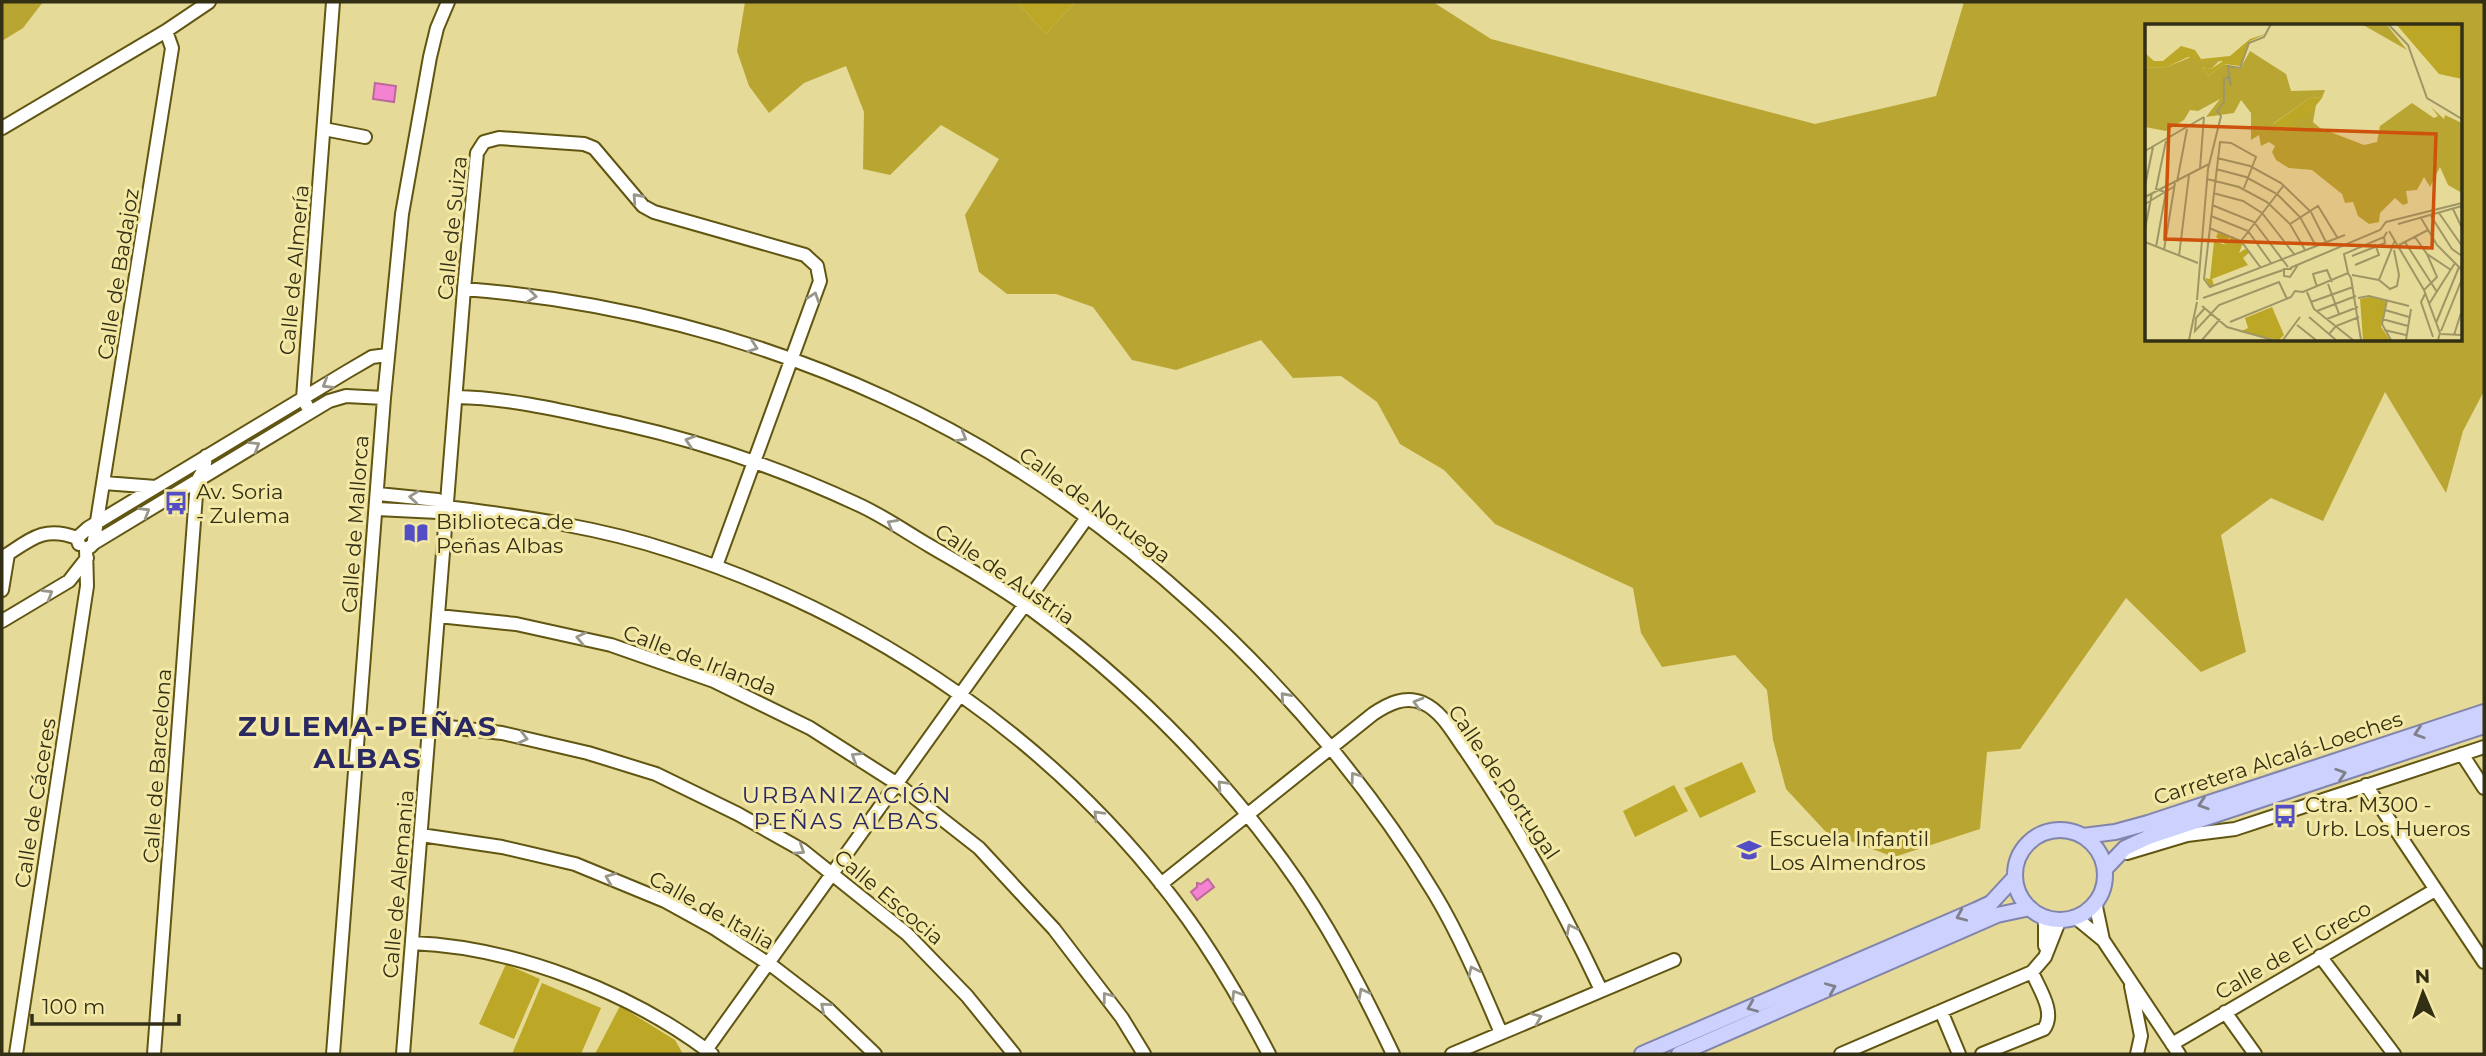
<svg xmlns="http://www.w3.org/2000/svg" width="2486" height="1056" font-family="Montserrat,sans-serif">
	<rect width="100%" height="100%" fill="#e6da99"/>
	<path fill="#bca726" d="M1017 2H1075L1046 34Z
		M1742 762 1756 792 1700 818 1684 788Z
		M1674 785 1688 811 1635 837 1623 811Z
		M506 964 540 979 514 1039 479 1024Z
		M542 983 601 1008 581 1054H512Z
		M620 1006 675 1040 683 1054H595Z"/>
	<path fill="#b9a632" fill-rule="evenodd" d="M2 2H43L23 28 2 41Z
		M745 2H1017L1046 34 1075 2H1433L1491 39 1815 124 1936 96 1964 2H2484V391L2463 431 2446 493 2385 392 2323 521 2271 498 2221 535 2246 652 2201 672 2126 598 2020 749 1987 752 1980 829 1894 857 1826 832 1786 789 1773 740 1767 690 1735 655 1662 667 1641 633 1633 588 1495 524 1444 470 1400 444 1377 402 1341 376 1293 378 1261 340 1176 370 1132 360 1093 307 1056 294H1007L979 272 965 215 999 159 941 125 890 175 863 169 864 112 846 66 804 83 769 113 749 86 737 51ZM2146 26H2460V340H2146Z"/>
	<path fill="#f482d2" stroke="#ba6999" stroke-width="2" d="M375 83 396 86 394 102 373 99Z
		M1208 879 1214 887 1197 900 1191 892 1197 887V883L1201 884Z"/>
	<g fill="none" stroke-linecap="round" stroke-linejoin="round">
		<g stroke="#605511" stroke-width="16">
			<path id="minor" d="M2 128 166 31 209 2
				M324 129 365 137
				M464 289C608 300 754 337 886 398 1103 497 1312 690 1434 893 1459 934 1482 988 1501 1033
				M456 397C512 398 568 412 623 424 703 442 782 469 857 504 882 515 906 532 930 546 964 566 1000 586 1032 610 1127 680 1213 765 1283 861 1327 921 1361 987 1393 1054
				M310 412 303 398 333 2
				M104 483 156 487
				M378 494 438 500 447 508
				M377 509 438 512 447 508H454C527 517 601 528 671 551 875 616 1062 744 1188 919 1218 961 1245 1008 1269 1054
				M77 538 88 528 348 371 372 357 387 355
				M94 540 172 48 166 31
				M90 547 94 543 329 401 346 396 384 398
				M2 558C30 540 43 525 77 538L79 544
				M2 590 8 554
				M438 616 516 624 611 645 714 681 810 728 896 783 979 848 1054 929 1122 1018 1144 1054
				M2 621 69 581 87 558
				M431 725 502 733 588 753 656 774 738 814 802 850 907 934 967 996 1014 1054
				M2462 754 2484 788
				M2366 785 2484 962
				M421 835 502 847 575 864 665 901 714 928 775 968 827 1008 875 1054
				M2127 853 2187 835 2235 829 2484 747
				M1161 884 1373 714C1388 704 1405 695 1423 703 1443 712 1454 735 1466 751 1518 827 1562 907 1601 990
				M2095 902 2103 940
				M2045 917V946
				M2075 917 2103 940 2179 1054
				M412 943C514 947 631 992 712 1054
				M2320 956 2394 1054
				M2131 986 2141 1036 2137 1054
				M1941 1011 1959 1054
				M2225 1012 2255 1054
				M2172 1044 2435 890
				M706 1050 1086 519
				M16 1054 87 586 86 548
				M154 1054 197 481 204 469 206 456
				M333 1054 384 398 402 214 430 57 437 28 448 2
				M403 1054 464 289 477 153 484 142 499 138 584 144 594 148 643 206 654 212 805 255 817 266 820 281 716 566
				M1452 1054 1674 960
				M1841 1054 2032 972 2045 957 2060 919
				M1982 1054 2044 1029C2056 1012 2039 989 2032 972"/>
		</g>
		<g stroke="#8184ab" stroke-width="18">
			<path id="major" d="M2015 875a45 45 0 1 1 90 0a45 45 0 1 1-90 0Z
				M2083 836 2115 832 2148 823 2484 712
				M2105 869 2125 848 2151 836 2484 726
				M1642 1054 1976 910 1991 903 2015 877
				M1679 1054 1997 915 2030 908"/>
		</g>
		<use href="#minor" stroke="#fff" stroke-width="12"/>
		<use href="#major" stroke="#cdd1fe" stroke-width="14"/>
	</g>
	<defs><path id="oneway-chevron" d="M-2-3.5L2.5 0L-2 3.5" fill="none" stroke-width="1.6" stroke-linecap="round" stroke-linejoin="round" transform="scale(1.75)"/></defs>
	<g stroke="#99978a">
		<use href="#oneway-chevron" transform="translate(637 198) rotate(-132)"/>
		<use href="#oneway-chevron" transform="translate(532 296) rotate(8)"/>
		<use href="#oneway-chevron" transform="translate(814 297) rotate(-71)"/>
		<use href="#oneway-chevron" transform="translate(753 347) rotate(19)"/>
		<use href="#oneway-chevron" transform="translate(327 384) rotate(149)"/>
		<use href="#oneway-chevron" transform="translate(962 437) rotate(30)"/>
		<use href="#oneway-chevron" transform="translate(690 441) rotate(-162)"/>
		<use href="#oneway-chevron" transform="translate(255 446) rotate(-31)"/>
		<use href="#oneway-chevron" transform="translate(414 497) rotate(-175)"/>
		<use href="#oneway-chevron" transform="translate(145 512) rotate(-31)"/>
		<use href="#oneway-chevron" transform="translate(892 524) rotate(-150)"/>
		<use href="#oneway-chevron" transform="translate(48 594) rotate(-31)"/>
		<use href="#oneway-chevron" transform="translate(581 638) rotate(-168)"/>
		<use href="#oneway-chevron" transform="translate(1285 697) rotate(-132)"/>
		<use href="#oneway-chevron" transform="translate(1418 703) rotate(-164)"/>
		<use href="#oneway-chevron" transform="translate(523 738) rotate(14)"/>
		<use href="#oneway-chevron" transform="translate(856 757) rotate(-148)"/>
		<use href="#oneway-chevron" transform="translate(1355 777) rotate(-126)"/>
		<use href="#oneway-chevron" transform="translate(1222 785) rotate(-133)"/>
		<use href="#oneway-chevron" transform="translate(1098 815) rotate(-134)"/>
		<use href="#oneway-chevron" transform="translate(800 850) rotate(33)"/>
		<use href="#oneway-chevron" transform="translate(610 878) rotate(-158)"/>
		<use href="#oneway-chevron" transform="translate(1571 929) rotate(-117)"/>
		<use href="#oneway-chevron" transform="translate(1473 971) rotate(-115)"/>
		<use href="#oneway-chevron" transform="translate(1363 993) rotate(-118)"/>
		<use href="#oneway-chevron" transform="translate(1236 995) rotate(-122)"/>
		<use href="#oneway-chevron" transform="translate(1107 997) rotate(-127)"/>
		<use href="#oneway-chevron" transform="translate(825 1007) rotate(-140)"/>
		<use href="#oneway-chevron" transform="translate(1537 1018) rotate(-23)"/>
	</g>
	<g stroke="#808089">
		<use href="#oneway-chevron" transform="translate(2419 733) rotate(162)"/>
		<use href="#oneway-chevron" transform="translate(2341 774) rotate(-18)"/>
		<use href="#oneway-chevron" transform="translate(2203 804) rotate(162)"/>
		<use href="#oneway-chevron" transform="translate(1961 916) rotate(157)"/>
		<use href="#oneway-chevron" transform="translate(1831 988) rotate(-23)"/>
		<use href="#oneway-chevron" transform="translate(1752 1007) rotate(157)"/>
	</g>
	<defs>
		<g id="bus-bare" transform="scale(1.89)"><path d="M-5-6H5V4H4V6H2V4H-2V6H-4V4H-5ZM-3.5-4V0h7V-4ZM-3.5 1.2v1.5H-2V1.2ZM2 1.2v1.5H3.5V1.2Z" fill="#534ec5" stroke="#f3e8a5" stroke-width="2.5" paint-order="stroke"/></g>
		<g id="library-bare" transform="scale(1.89)"><path d="M-6-4Q-3-5.5-.7-3.5V5Q-3 3-6 4ZM6-4Q3-5.5 .7-3.5V5Q3 3 6 4Z" fill="#534ec5" stroke="#f3e8a5" stroke-width="2.5" paint-order="stroke"/></g>
		<g id="school-bare" transform="scale(1.89)"><path d="M0-5L7-2L0 1L-7-2ZM-4 1L0 2.5L4 1V4Q0 6-4 4Z" fill="#534ec5" stroke="#f3e8a5" stroke-width="2.5" paint-order="stroke"/></g>
	</defs>
	<g fill-rule="evenodd">
		<use href="#bus-bare" x="176" y="503"/>
		<use href="#library-bare" x="416" y="533"/>
		<use href="#bus-bare" x="2285" y="816"/>
		<use href="#school-bare" x="1749" y="850"/>
	</g>
	<g text-anchor="middle" dominant-baseline="central" stroke-width="6" stroke-linejoin="round" paint-order="stroke">
		<g font-size="21" fill="#332f14" stroke="#f3e8a5">
			<text transform="translate(452 228) rotate(-84)">Calle de Suiza</text>
			<text transform="translate(294 270) rotate(-85)">Calle de Almería</text>
			<text transform="translate(118 274) rotate(-81)">Calle de Badajoz</text>
			<text transform="translate(1095 505) rotate(36)">Calle de Noruega</text>
			<text transform="translate(355 524) rotate(-86)">Calle de Mallorca</text>
			<text transform="translate(1005 574) rotate(34)">Calle de Austria</text>
			<text transform="translate(700 660) rotate(21)">Calle de Irlanda</text>
			<text transform="translate(2278 758) rotate(-18)">Carretera Alcalá-Loeches</text>
			<text transform="translate(157 766) rotate(-86)">Calle de Barcelona</text>
			<text transform="translate(1504 782) rotate(56)">Calle de Portugal</text>
			<text transform="translate(35 803) rotate(-81)">Calle de Cáceres</text>
			<text transform="translate(398 884) rotate(-85)">Calle de Alemania</text>
			<text transform="translate(889 897) rotate(40)">Calle Escocia</text>
			<text transform="translate(712 910) rotate(29)">Calle de Italia</text>
			<text transform="translate(2293 950) rotate(-30)">Calle de El Greco</text>
		</g>
		<g font-size="21" fill="#332f14" stroke="#f3e8a5" text-anchor="start">
			<text x="196" y="491">Av. Soria<tspan x="196" dy="24">- Zulema</tspan></text>
			<text x="436" y="521">Biblioteca de<tspan x="436" dy="24">Peñas Albas</tspan></text>
			<text x="2305" y="804">Ctra. M300 -<tspan x="2305" dy="24">Urb. Los Hueros</tspan></text>
			<text x="1769" y="838">Escuela Infantil<tspan x="1769" dy="24">Los Almendros</tspan></text>
		</g>
		<g font-size="23" letter-spacing="2" fill="#292862" stroke="#f3e8a5">
			<text x="847" y="795">URBANIZACIÓN<tspan x="847" dy="26">PEÑAS ALBAS</tspan></text>
		</g>
		<g font-size="28" font-weight="bold" letter-spacing="2" fill="#292862" stroke="#f3e8a5">
			<text x="368" y="726">ZULEMA-PEÑAS<tspan x="368" dy="32">ALBAS</tspan></text>
		</g>
	</g>
	<g transform="translate(2145 24)">
		<rect width="317" height="317" fill="#e6da99"/>
		<path d="M251 0H317V55L294 50ZM123 9 105 17 95 42 79 40 63 52 57 43 66 45 78 37 60 38 43 33 22 43 0 44V29L9 37H18L36 22 50 26 56 35 85 32 105 15ZM166 73 177 74 151 106 136 108 127 101ZM74 207 85 212 81 220 87 212 98 219 94 229 100 225 105 228 98 234 103 241 67 255 69 262H65L60 254 65 255 69 217 81 221 71 213ZM225 273 241 277 236 303 245 316H218L215 275ZM127 283 139 311 134 316 95 308 103 304 100 294Z" fill="#bca726"/>
		<path d="M211 0H241L262 26 220 2ZM105 27 141 50 146 67 180 66 177 74 166 73 128 100 136 108 151 105 149 96 161 93 171 81 168 98 175 104 219 121 232 118 235 102 267 79 289 94 293 92 286 83 299 95 300 91 317 99V169L303 161 295 143 285 163 279 153 272 166 261 167 263 179 258 181 250 174 235 189 234 198 224 200 213 192 208 178 200 179 197 170 167 146 144 144 131 136 127 128 130 122 124 118 116 122 114 111 106 116V89L96 76 89 89 61 93 75 75 53 87 45 86 39 96 21 107 0 103V44L22 43 46 33 60 38 76 35 66 45 57 43 63 52 79 40 95 45Z" fill="#b9a632"/>
		<path fill="none" stroke="#9e9664" stroke-width="2" d="M243 0 263 21 282 74 317 95M0 127 59 93M72 134 105 142 136 159 166 188 181 218M55 144 59 93M71 145 101 153 132 170 155 193 171 222M62 155 94 163 122 178 145 200 160 226M32 158 42 105M0 162 8 123M99 164 111 133 86 119 75 118 59 255 65 263 200 211M20 168 11 165 21 117M68 169 98 177 117 189 149 230M0 173 64 140M0 180 30 162M67 181 109 198 143 243M308 185 317 204M294 189 317 222M66 192 103 207 126 239M286 192 307 225 317 232M276 194 292 221 317 246M145 200 173 182 192 213M253 200 317 182M64 204 96 217 116 244M0 205 7 169M244 207 279 266 295 309 293 316M270 213 282 230 306 246M96 217 139 161M0 218 53 239M260 218 292 268M254 221 283 206M11 223 22 162M19 226 30 159M249 226 254 251 252 262 245 265 234 256 250 216M34 232 44 151M207 232 240 219 239 213M210 241 234 231 230 220M145 244 235 206 241 198 317 179M147 245H139V252L145 253 153 241M203 249 199 230 239 213 242 208M207 251 234 256M206 254 216 316M183 260 194 290M172 263 168 250 182 246 187 258M279 266 292 253 282 230M162 268 169 285 208 316M280 270 276 278 288 313M58 274 138 246M213 274 224 272 264 282M52 276 63 145 76 92 72 87 79 78V55L83 53 86 62 83 42 95 44 104 19 119 13 126 0M242 276 237 300 246 316M166 278 208 263M284 280 310 239M57 282 82 303 128 316M60 284 51 294 50 307 74 281 134 258 142 275M240 286 264 293M172 287 211 272M164 293 191 316M182 295 213 283M237 295 263 302M85 298 146 273 150 267 158 268 203 249 206 254M291 299 314 243M152 301 171 316M239 306 261 311M296 307 317 255M184 310 191 302 214 293M296 310 317 311M309 311 316 289M44 316 52 278M57 316 75 295M138 316 155 293M261 316 266 285"/>
		<path fill="#cd530d" fill-opacity="0.15" stroke="#cd530d" stroke-width="3.5" d="M24 101 291 110 287 224 20 215Z"/>
		<rect width="317" height="317" fill="none" stroke="#332f14" stroke-width="3.5"/>
	</g>
	<rect width="2486" height="1056" fill="none" stroke="#332f14" stroke-width="7"/>
	<g transform="translate(2423 993) rotate(358)" stroke="#f3e8a5" stroke-width="5" paint-order="stroke">
	<path d="M0-5L12 26L0 18L-12 26Z" fill="#332f14"/>
	<text y="-10" font-size="19" font-weight="bold" text-anchor="middle" fill="#332f14">N</text>
	</g>
	<path d="M32 1014v10h147v-10" fill="none" stroke="#332f14" stroke-width="3.5"/>
	<text x="42" y="1014" font-size="21" fill="#332f14" stroke="#f3e8a5" stroke-width="5" paint-order="stroke">100 m</text>
</svg>
